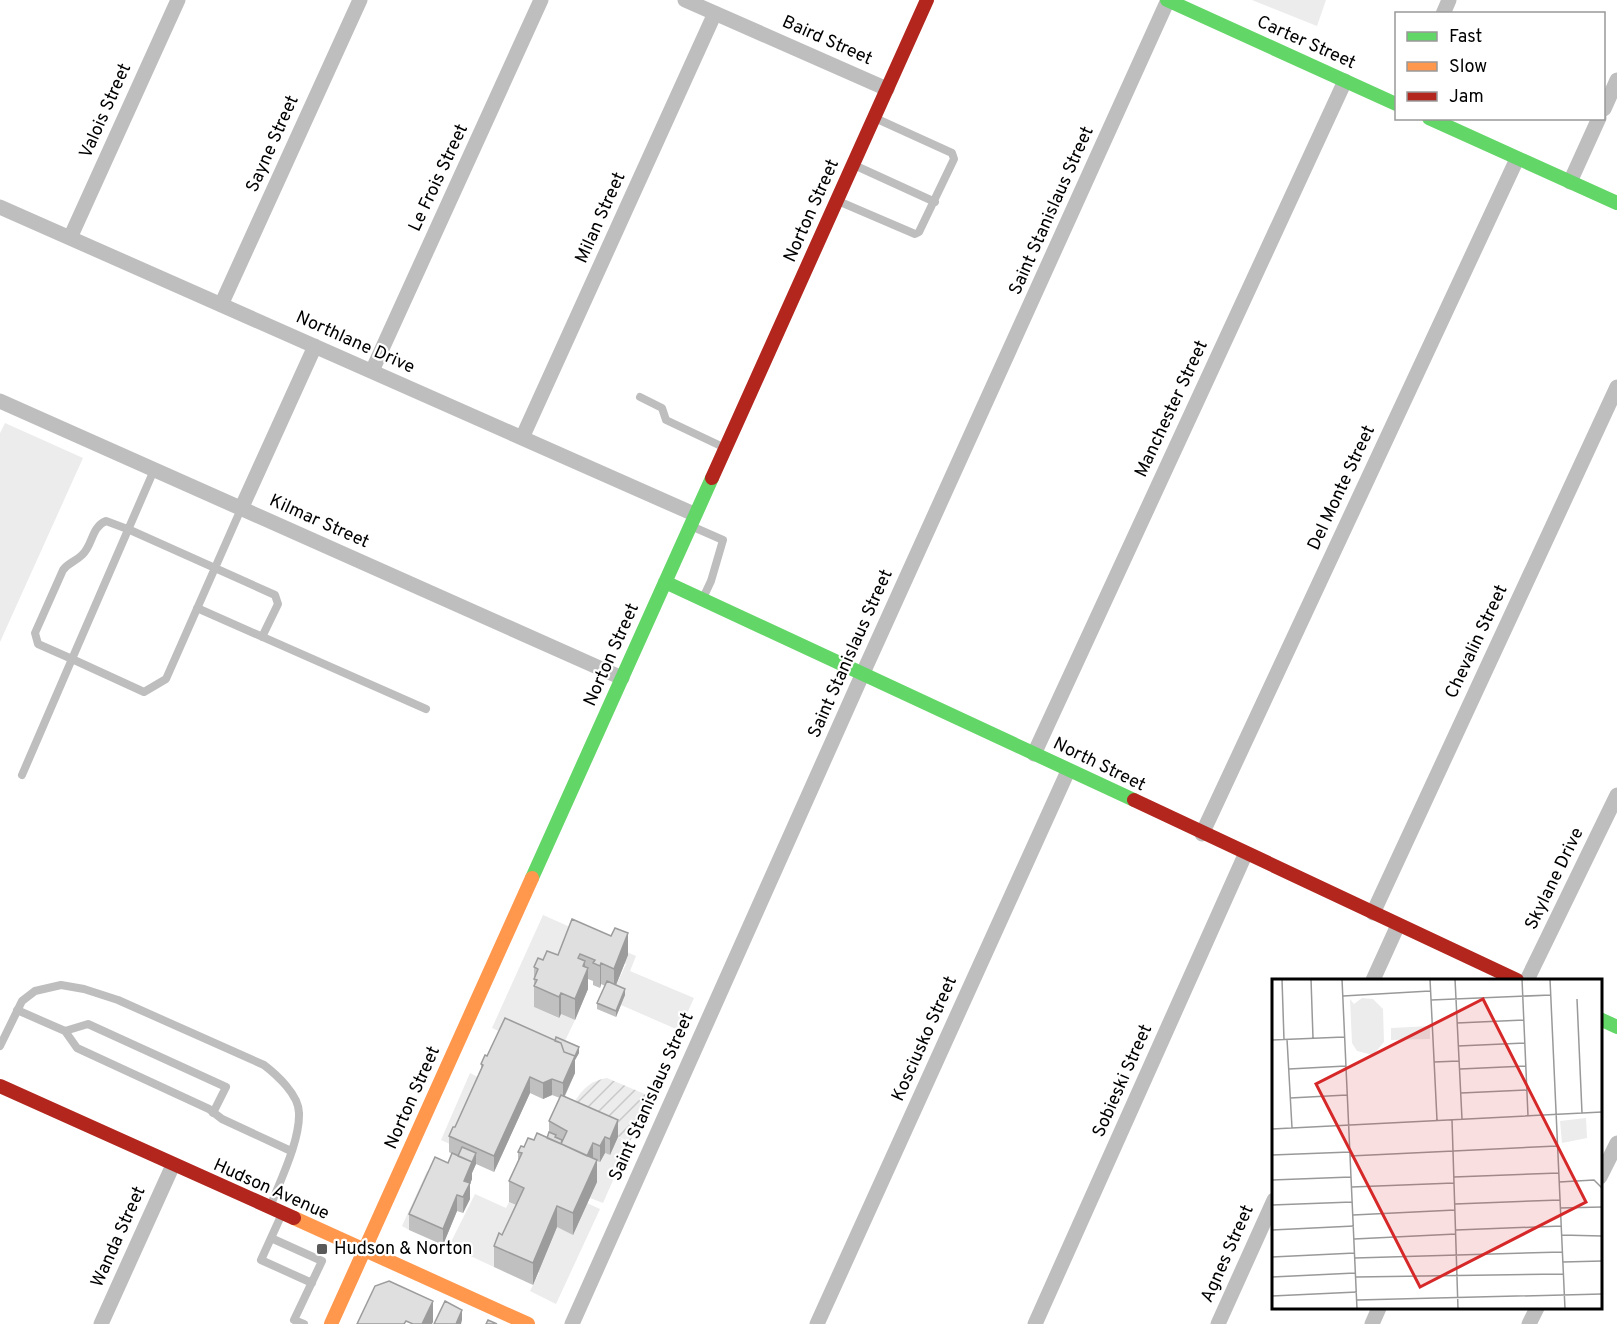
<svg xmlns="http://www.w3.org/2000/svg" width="1617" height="1324" font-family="Overpass,sans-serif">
	<defs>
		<pattern id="garden-furrows" width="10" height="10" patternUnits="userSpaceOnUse" patternTransform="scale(1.5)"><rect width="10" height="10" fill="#ececec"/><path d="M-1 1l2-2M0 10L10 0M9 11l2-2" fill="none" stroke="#c9c9c9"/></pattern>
	</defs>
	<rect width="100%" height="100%" fill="#fff"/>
	<path fill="#ececec" d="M1252 0H1326L1317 26Z
		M5 423 83 458 0 642V433Z
		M543 915 636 956 630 971 694 998 672 1047 669 1046 676 1029 621 1005 625 995 614 990 626 964 624 963 538 991 534 1007 558 1018 561 1014 575 1020 563 1045 551 1055 492 1028Z
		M470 1073 482 1079 452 1145 441 1140Z
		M618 1137 630 1142 603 1203 590 1198 597 1182 585 1176 593 1159 605 1153 610 1155Z
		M427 1171 434 1174 409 1230 402 1226Z
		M475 1194 506 1208 509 1202 524 1209 494 1267 449 1246Z
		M587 1203 600 1209 556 1304 530 1291 539 1273 537 1271 557 1227 573 1234Z"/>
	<path fill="url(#garden-furrows)" d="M607 1078 647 1095 649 1101 630 1142 568 1114C577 1096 586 1081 607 1078Z"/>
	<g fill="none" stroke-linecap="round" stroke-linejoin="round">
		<path stroke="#bebebe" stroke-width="8" d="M854 165 935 202
			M838 201 915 234 919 232 954 159 952 153 875 118
			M640 397 662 408 666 420 723 447
			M154 470 72 659 144 692 166 679 241 509
			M691 526 723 540 711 581 703 598
			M197 608 426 709
			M22 775 72 659 38 644 35 633 63 570C69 562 75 562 82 555 93 545 91 527 106 521L130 530 275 595 278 604 262 637
			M17 1010 65 1031 77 1048 209 1109 222 1119 291 1151
			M65 1031 88 1024 226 1087 213 1113
			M0 1046 22 1001 35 991 61 985 84 989 118 1000 264 1065C277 1075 299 1095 299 1113 300 1141 280 1181 270 1207
			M281 1216 261 1260 312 1283
			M271 1238 322 1261 294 1320 304 1324"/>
		<path stroke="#bebebe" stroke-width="15" d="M685 0 887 89
			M1443 14 1449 0
			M1604 109 1617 80
			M1570 182 1599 118
			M0 207 694 514
			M70 238 178 0
			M221 305 360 0
			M372 371 541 0
			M0 401 622 678
			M522 438 715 13
			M241 509 315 346
			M1034 754 1345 81
			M1202 834 1517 159
			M1373 913 1617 387
			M1373 980 1398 925
			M1527 980 1617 795
			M1600 1177 1617 1143
			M101 1324 173 1165
			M572 1324 863 673 1168 0
			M817 1324 1068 771
			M1035 1324 1245 855
			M1218 1324 1274 1200
			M1372 1324 1379 1308
			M1529 1324 1537 1308"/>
		<path stroke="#63d668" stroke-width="14" d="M1167 0 1396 104
			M1429 118 1617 203
			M665 582 1134 800
			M532 878 712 478
			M1600 1019 1617 1027"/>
		<path stroke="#ff974d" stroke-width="14" d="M294 1218 528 1324
			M331 1324 532 878"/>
		<path stroke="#b3261e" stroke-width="14" d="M712 478 927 0
			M1134 800 1517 980
			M0 1086 294 1218"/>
	</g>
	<path fill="#c0c0c0" d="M572 919 628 955 616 985 625 995 616 1017 597 1009V1003L605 986 601 984 600 988 593 985V981L588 979V989L575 1020 561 1014 559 1018 534 1007V967L543 960 558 955Z
		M579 1053 575 1060V1073L565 1096 618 1137 610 1155 605 1153 600 1162 597 1161V1182L573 1235 557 1227 533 1285 494 1267V1246L502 1235 516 1205 509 1202V1181L518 1162V1152L534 1140 547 1138 549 1132V1121L560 1098 552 1095 543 1099 530 1093 494 1172 476 1164 472 1173V1179L470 1184V1199L463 1213 457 1211 443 1245 409 1230V1214L448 1163 452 1154 449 1152V1136L455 1127 481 1069V1064L487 1056Z"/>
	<path fill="#9c9c9c" d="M628 933V955L614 990V969Z
		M585 961V974L588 968V989L575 1020V999Z
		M601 963V984L600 988V966Z
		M625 989V995L616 1017V1011Z
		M561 993V1014L559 1018V997Z
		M579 1047V1053L575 1060V1073L563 1099V1083Z
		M530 1077V1093L494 1172V1156Z
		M552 1079V1095L543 1099V1083Z
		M618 1120V1137L610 1155V1139Z
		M605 1137V1153L600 1162V1146Z
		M593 1143V1159L585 1160Z
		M476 1153V1164L472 1173V1179L470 1184V1199L463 1213 464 1181Z
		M597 1160V1182L573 1235V1213Z
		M457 1195V1211L443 1245V1229Z
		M557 1206V1227L533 1285V1263Z
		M433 1301V1322L432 1324H422Z
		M462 1310V1320L461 1324H456Z"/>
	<path fill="#dfdfdf" stroke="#9c9c9c" stroke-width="1.5" d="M572 919 611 936 615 928 628 933 614 969 601 963 600 966 593 963 595 960 580 954 578 958 585 961 583 966 588 968 575 999 561 993 559 997 534 986 537 980 534 979 538 969 534 967 538 958 543 960 547 951 558 955Z
		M607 981 625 989 616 1011 597 1003Z
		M505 1018 561 1043 564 1052 575 1056 563 1083 552 1079 543 1083 530 1077 494 1156 449 1136 453 1127H455L483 1065 481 1064 485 1055 487 1056Z
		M556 1037 579 1047 575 1056 564 1052 561 1043 555 1041Z
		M561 1095 618 1120 610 1139 605 1137 600 1146 593 1143 587 1156 561 1144 567 1131 549 1121Z
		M549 1132 556 1135 555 1137 562 1140 561 1144 547 1138Z
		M537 1133 597 1160 573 1213 557 1206 533 1263 494 1246 499 1233 502 1235 524 1188 509 1181 522 1153 518 1152 521 1146 524 1147 528 1138 534 1140Z
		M462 1147 476 1153 472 1162 458 1156Z
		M452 1153 472 1162 464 1181 470 1183 463 1197 457 1195 443 1229 409 1214 435 1157 448 1163Z
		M389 1281 433 1301 422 1324H413L406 1321 404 1324H357L375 1286Z
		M445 1301 462 1310 456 1324H434Z
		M488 1320 497 1324H486Z"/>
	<rect fill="#595959" stroke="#fff" stroke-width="2" x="316" y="1243" width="12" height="12" rx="3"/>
	<g text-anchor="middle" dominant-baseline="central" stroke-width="4.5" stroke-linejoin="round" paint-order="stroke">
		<g font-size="18" fill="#000" stroke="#fff">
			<text transform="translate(827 41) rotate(24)">Baird Street</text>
			<text transform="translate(1306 43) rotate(24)">Carter Street</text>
			<text transform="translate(106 111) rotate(-66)">Valois Street</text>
			<text transform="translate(273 144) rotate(-66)">Sayne Street</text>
			<text transform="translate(439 178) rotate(-65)">Le Frois Street</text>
			<text transform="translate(812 211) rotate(-66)">Norton Street</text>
			<text transform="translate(1052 211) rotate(-66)">Saint Stanislaus Street</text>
			<text transform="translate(601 218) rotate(-66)">Milan Street</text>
			<text transform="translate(355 343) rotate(24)">Northlane Drive</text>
			<text transform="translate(1172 409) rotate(-65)">Manchester Street</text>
			<text transform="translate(1342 488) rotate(-65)">Del Monte Street</text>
			<text transform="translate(319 522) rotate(24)">Kilmar Street</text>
			<text transform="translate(1477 642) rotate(-65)">Chevalin Street</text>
			<text transform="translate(851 654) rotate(-66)">Saint Stanislaus Street</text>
			<text transform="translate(612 655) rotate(-66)">Norton Street</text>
			<text transform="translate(1099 765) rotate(26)">North Street</text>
			<text transform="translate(1555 879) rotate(-64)">Skylane Drive</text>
			<text transform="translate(925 1039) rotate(-66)">Kosciusko Street</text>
			<text transform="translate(1123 1081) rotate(-66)">Sobieski Street</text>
			<text transform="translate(652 1097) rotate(-66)">Saint Stanislaus Street</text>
			<text transform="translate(413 1098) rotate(-66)">Norton Street</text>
			<text transform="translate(271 1190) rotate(24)">Hudson Avenue</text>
			<text transform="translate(119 1237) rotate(-66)">Wanda Street</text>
			<text transform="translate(1228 1254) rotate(-66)">Agnes Street</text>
		</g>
		<g font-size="18" fill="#000" stroke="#fff" text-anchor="start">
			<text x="334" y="1249">Hudson &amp; Norton</text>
		</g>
	</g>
	<g transform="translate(1272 979)">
		<rect width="330" height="330" fill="#fff"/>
		<path d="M90 19 101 20 111 30 112 63 101 76 85 72 80 64 78 20 82 25ZM158 47V60L119 61V49ZM314 139 315 159 290 164 288 142Z" fill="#ececec"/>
		<path fill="none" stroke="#999" stroke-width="1.5" d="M10 0 12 61M39 0 41 59M70 0 85 330M158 0 165 141M183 0 190 140M250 0 256 137M278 0 293 330M71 17 158 12M305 20 310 134M159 21 279 16M185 44 252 41M15 60 20 149M0 61 72 58M186 67 253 64M162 83 187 82M17 90 74 87M188 90 254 87M189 114 255 111M18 119 75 116M180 141 186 330M0 150 330 133M0 176 78 173M78 177 285 167M182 198 287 194M0 201 79 198M287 203 322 201 330 209M80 208 182 204M183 225 288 221M0 226 80 223M288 229 330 228M81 236 183 231M0 251 82 247M184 251 289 247M289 256 330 257M82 260 184 255M0 278 83 274M83 279 290 273M291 283 330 282M0 298 83 294M84 298 291 295M0 317 85 313M85 321 330 315"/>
		<path fill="#d62828" fill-opacity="0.15" stroke="#d62828" stroke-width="3" d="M211 20 314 223 148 308 44 105Z"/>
		<rect width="330" height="330" fill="none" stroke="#000" stroke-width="3"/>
	</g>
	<rect x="1395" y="12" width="210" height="108" fill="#ffffff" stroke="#999999" stroke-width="1.5"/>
	<rect x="1407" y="32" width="30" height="9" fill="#63d668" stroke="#999999" stroke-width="1.5"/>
	<text x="1449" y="42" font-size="18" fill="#000000">Fast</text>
	<rect x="1407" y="62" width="30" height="9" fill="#ff974d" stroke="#999999" stroke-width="1.5"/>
	<text x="1449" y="72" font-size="18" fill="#000000">Slow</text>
	<rect x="1407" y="92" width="30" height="9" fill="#b3261e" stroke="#999999" stroke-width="1.5"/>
	<text x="1449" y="102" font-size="18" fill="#000000">Jam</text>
</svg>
